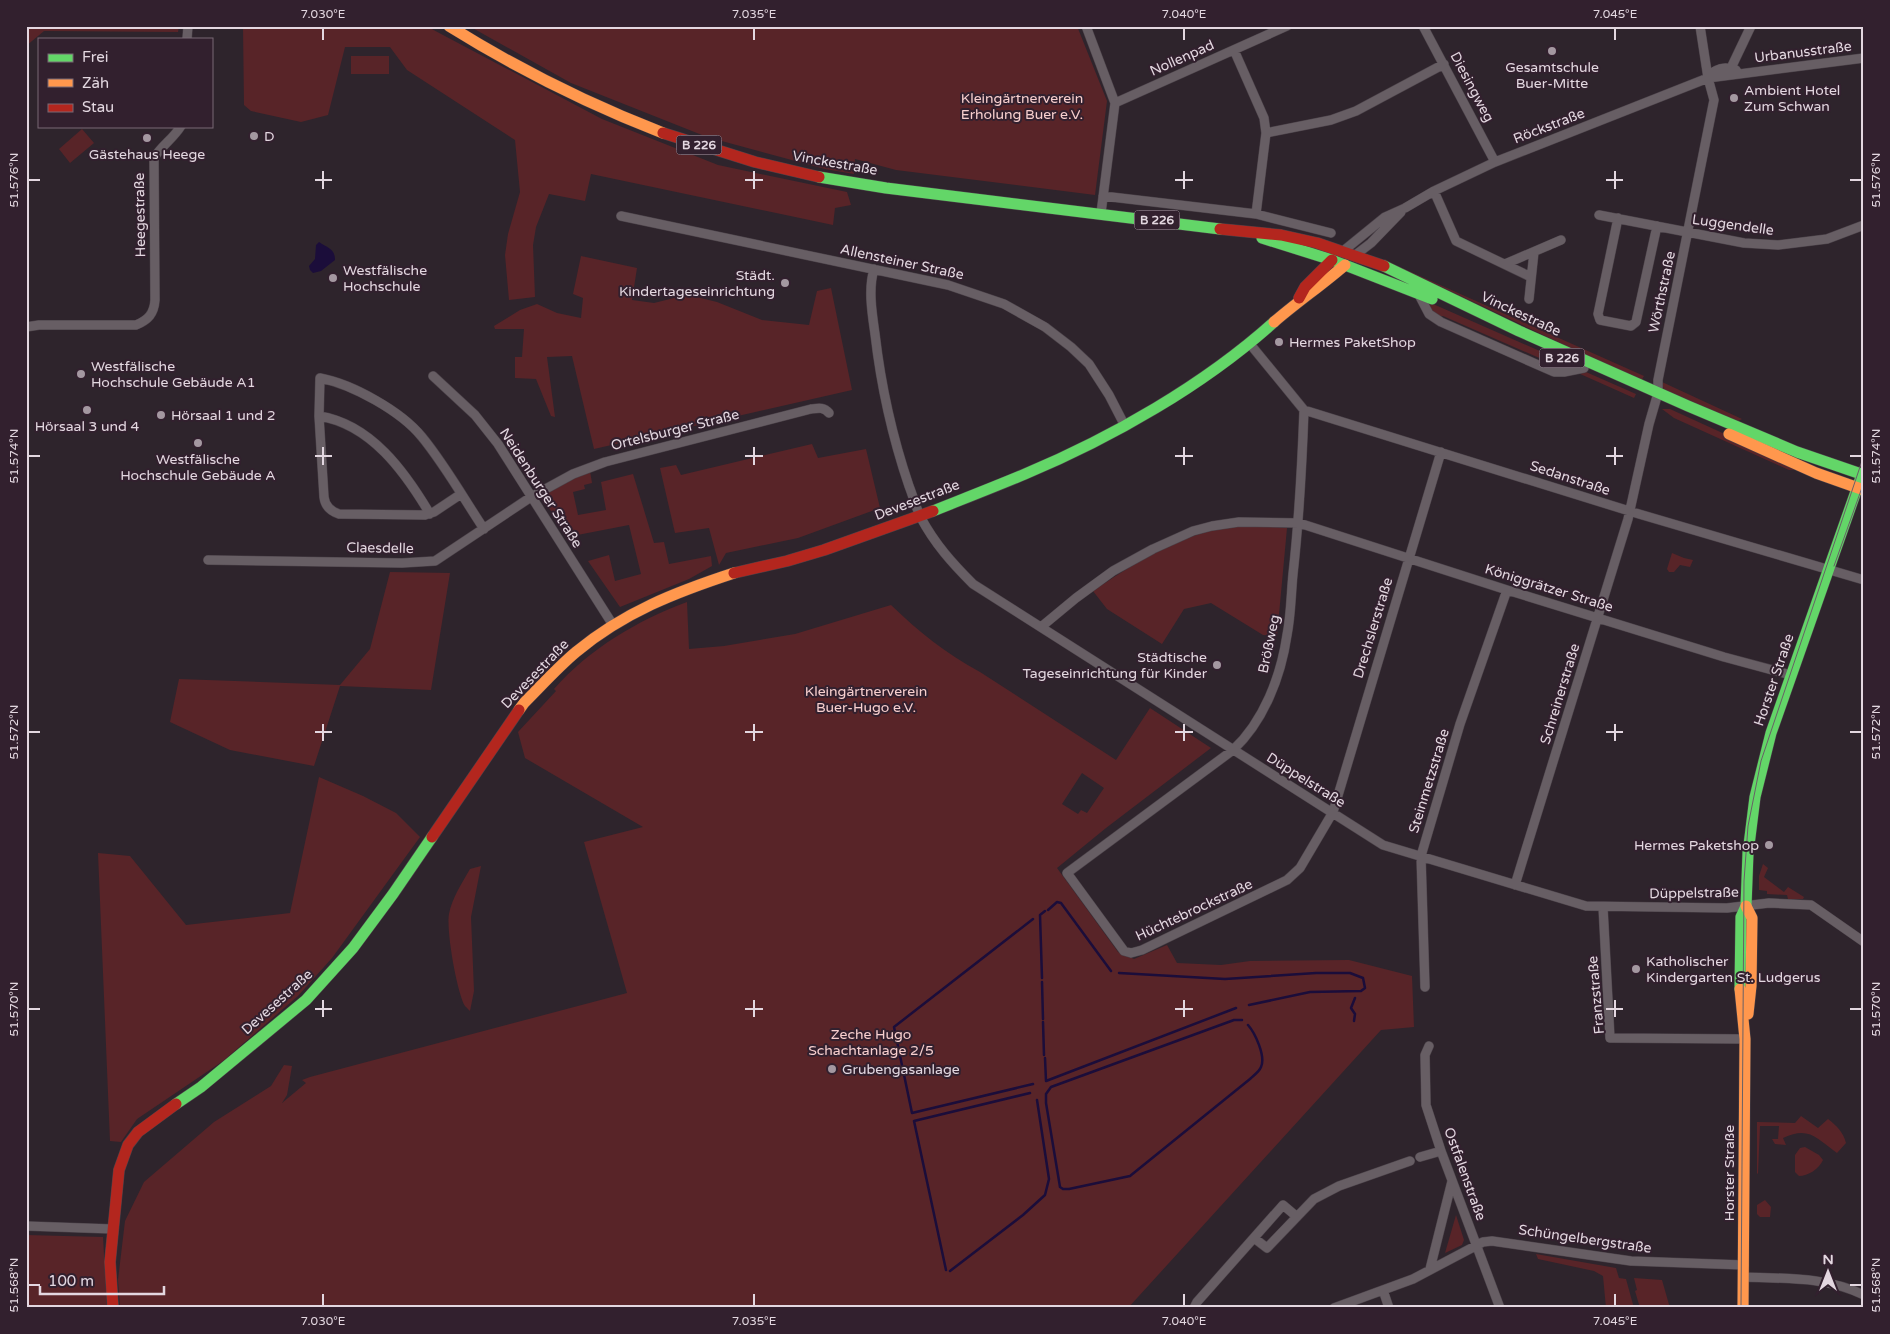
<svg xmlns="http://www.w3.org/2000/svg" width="1890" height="1334" font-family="'Varela Round',sans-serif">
	<rect width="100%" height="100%" fill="#2e242c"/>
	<path fill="#582428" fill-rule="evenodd" d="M26 26H179L178 32 44 31 26 46Z
		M243 26H426L602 119 718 165 847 192 851 205 835 208 833 225 591 174 585 201 549 194 536 227 533 245 535 297 509 300 505 255 508 234 520 192 515 140 407 70 390 47H345L328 115 301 122 251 111 244 105Z
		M469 26H1077L1107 101 1095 195 896 170 855 159 854 174 825 169 707 137 571 83Z
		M351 56H389V74H351Z
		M82 129 94 143 70 163 59 149Z
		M581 256 637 268 632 300 654 303 674 298 676 292 717 302 762 320 809 325 817 291 831 288 852 390 594 449 572 356 547 357 555 417 551 416 536 379 515 378V357H522L524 329H495L494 326 520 310 537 304 557 313 581 318 583 298 573 294Z
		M1385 259 1393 264 1644 376 1641 381 1384 260Z
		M1424 300 1576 367 1554 368 1553 364 1443 316C1434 317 1429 307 1424 300Z
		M1586 372 1636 394 1634 398 1578 373Z
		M1662 382 1742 419 1738 421 1664 391Z
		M1662 409H1670L1740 441 1797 470H1789L1674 418Z
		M812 444 818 458 866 449 880 508 798 538 726 553 719 565 709 528 675 533 660 468 676 465 681 475Z
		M590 471 592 483 584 485 585 489 573 492 578 515 606 510 601 482 633 474 654 543 664 542 669 564 711 556 712 566 689 579 620 607 588 561 609 555 615 581 641 574 629 525 567 537 541 495 564 482Z
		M1255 525 1287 528 1277 636 1263 635 1211 603 1184 609 1162 644 1107 609 1093 591C1130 566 1170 541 1213 530 1227 526 1241 526 1255 525Z
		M1672 553 1684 558 1693 560 1690 567 1680 565 1674 572H1669L1667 569Z
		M390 572 450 573 431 690 340 686 314 766 230 750 170 722 179 679 340 685 370 649Z
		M687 602 689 649 724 646 795 634 891 605C919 632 945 653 980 672L1116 760 1150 708 1211 748 1106 828 1057 868 1118 952 1134 959 1167 945 1177 963 1221 965 1250 961 1349 960 1412 976 1414 1027 1381 1030 1128 1308H120L118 1280 125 1221 144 1182 214 1122 271 1086 284 1065 292 1066 287 1095 282 1103 306 1083 302 1080 310 1077 627 993 584 842 643 827 525 758 518 732 556 691 554 689C589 649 638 620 687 602ZM1082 773 1104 788 1087 813 1081 810 1078 814 1062 804Z
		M319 777 363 796 396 813 420 837 332 958 298 996 223 1061 137 1119 121 1142 110 1141 98 853 130 856 186 925 290 913Z
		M1763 864 1768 868 1764 877 1784 892 1788 887 1804 897 1803 899H1788L1787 895 1767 894V891L1759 890V876Z
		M481 866 471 917 474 991 470 1011C470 1011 465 1006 465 1006 457 993 446 930 449 914 452 898 462 883 470 869Z
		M1801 1116 1818 1128 1828 1119C1837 1126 1843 1132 1846 1143L1837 1153C1816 1138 1809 1126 1783 1138L1786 1145 1775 1144 1772 1139H1778L1779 1126H1760L1758 1174 1757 1173V1122L1795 1123Z
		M1805 1147 1819 1155 1823 1160C1819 1169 1808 1176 1799 1176L1795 1172V1155L1800 1148Z
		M1765 1200 1771 1207 1770 1217H1760L1757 1214V1205Z
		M1456 1215 1464 1240 1462 1245 1445 1253Z
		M26 1235 103 1237 107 1308H26Z
		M1536 1254 1616 1268 1619 1278 1626 1279 1634 1308H1606L1603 1276 1594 1271 1538 1259Z
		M1634 1278 1662 1280 1670 1308H1640L1635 1291 1637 1290Z"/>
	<path fill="#1b0d3a" d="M319 242C327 248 335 248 335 260L321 271 313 273 310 270 309 266 315 259 316 245Z"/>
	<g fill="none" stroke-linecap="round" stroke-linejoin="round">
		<path stroke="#1b0d3a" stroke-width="2.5" d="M1048 910 1057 902 1061 903 1111 971
			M1033 919 894 1027 912 1113 1033 1084
			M1119 973 1225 979 1316 973H1350L1363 978 1365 988 1361 991 1310 992 1249 1005
			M1042 978 1040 915 1045 911
			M1042 982 1043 1019
			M1242 1020H1234L1051 1087 1046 1094V1103L1060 1187 1063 1189H1069L1130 1176 1250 1079C1254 1075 1259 1072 1261 1067 1266 1056 1255 1033 1248 1025
			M1354 1021 1355 1014 1351 1008 1355 998
			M1043 1022 1044 1055
			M1045 1058 1046 1081 1236 1008
			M946 1270 914 1121 1030 1093
			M950 1271 1023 1215 1045 1195 1049 1179 1037 1100"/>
		<g stroke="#4b4249" stroke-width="10">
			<path id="street" d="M1086 26 1115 103 1101 213
				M1423 26 1495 162
				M187 39 188 26
				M1234 50 1264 118 1266 133 1256 214
				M1731 75V68L1751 26
				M1708 78C1715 68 1725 66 1736 70
				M1115 103 1287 26
				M1266 133 1331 120 1356 111 1444 64
				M1434 191 1456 241 1531 277
				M1103 196 1256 214 1331 233
				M1599 215 1744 243 1778 245 1827 239 1864 225
				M621 216 948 285 1004 304 1045 327 1071 347 1089 364 1109 395 1125 426
				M1618 218 1598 314 1600 320 1631 326 1636 322 1657 226
				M1342 252 1385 217 1405 208 1434 191 1495 162 1708 78 1864 58
				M1354 256 1371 243 1401 212
				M1505 264 1561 240
				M874 269C868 289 872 313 875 334 881 386 892 436 909 486 913 496 916 508 921 518 935 544 952 563 973 584L1383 845 1586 906 1727 908 1769 903 1811 905 1864 942
				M1418 293 1429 314 1441 322 1554 372H1564L1584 368
				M1529 299 1534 252
				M26 327 39 325H136C148 320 154 314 155 300L154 158C162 145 173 139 181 126
				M1250 344 1304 410C1302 465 1299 520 1293 574 1291 594 1291 615 1287 635 1281 676 1264 721 1233 750L1067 873 1124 951 1131 953 1142 950 1287 880 1300 868 1333 812 1441 452
				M433 376 475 415 498 444 613 625
				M1304 410 1639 514 1864 580
				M319 416C371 424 405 472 430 514
				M461 494 434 512 425 515 339 514C330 511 325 506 324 497L319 416 320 378C352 384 401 411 422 437 445 465 464 499 484 529
				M208 560 402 563 435 561 531 497 573 474 605 462 811 409C819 408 824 407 829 413
				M1041 627 1076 598 1113 571 1153 549 1193 531 1212 526 1239 522 1299 523 1507 590 1724 657 1791 675
				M1515 885 1628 519 1649 424 1658 393V380L1714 100 1708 78 1700 26
				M1603 907 1610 1038 1745 1039
				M1425 987 1421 856 1460 724 1507 590
				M1429 1046 1425 1055 1426 1105 1441 1151 1500 1308
				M1420 1157 1441 1151
				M26 1226 113 1229
				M1254 1238 1267 1248 1314 1199 1339 1186 1410 1161
				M1430 1269 1452 1181
				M1744 1277C1786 1279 1824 1276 1864 1295
				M1383 1290 1389 1308
				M1194 1308 1197 1302 1283 1205 1296 1216
				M1334 1308 1413 1279 1483 1242 1492 1241 1631 1261 1744 1265"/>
		</g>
		<g stroke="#4b4249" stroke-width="12">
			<path id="fast" d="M819 177 886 188 1220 229
				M1262 238 1332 260 1432 299
				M1384 266 1519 331 1688 406 1797 452 1864 475
				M933 511C963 499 994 487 1025 474 1111 438 1204 385 1274 322
				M1740 989 1741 917 1746 906 1748 853 1755 797 1771 733 1860 480
				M176 1104 201 1087 306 1000 353 948 393 894 432 837"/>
		</g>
		<g stroke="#4b4249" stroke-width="12">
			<path id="slow" d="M449 26C518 69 588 104 663 133
				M1274 322C1297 302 1322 285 1345 265
				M1729 434 1816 473 1864 490
				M519 710 524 703C541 686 558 667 576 652 624 612 676 592 734 573
				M1746 906 1752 918 1751 986 1748 1014
				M1740 989 1745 1039 1743 1308"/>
		</g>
		<g stroke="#4b4249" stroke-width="12">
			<path id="jam" d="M663 133 755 162 819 177
				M1220 229 1281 235 1317 243 1384 266
				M1299 298 1305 287 1332 260
				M734 573 787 561 824 550 933 511
				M432 837 519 710
				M113 1308 110 1262 119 1170 128 1145 138 1132 176 1104"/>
		</g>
		<use href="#street" stroke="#675e64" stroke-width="9"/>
		<use href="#fast" stroke="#63d668" stroke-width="11"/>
		<use href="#slow" stroke="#ff974d" stroke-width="11"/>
		<use href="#jam" stroke="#b3261e" stroke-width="11"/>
		<path stroke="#686066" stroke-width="1" d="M1834 566 1864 482
			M1741 1308 1744 881 1748 826 1761 761 1864 455"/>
	</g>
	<path fill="none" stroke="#e3d7e0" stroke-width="2" d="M323 28V40M754 28V40M1184 28V40M1615 28V40M323 171V189M754 171V189M1184 171V189M1615 171V189M28 180H40M315 180H332M745 180H763M1175 180H1193M1606 180H1623M1850 180H1862M323 447V465M754 447V465M1184 447V465M1615 447V465M28 456H40M315 456H332M745 456H763M1175 456H1193M1606 456H1623M1850 456H1862M323 724V741M754 724V741M1184 724V741M1615 724V741M28 732H40M315 732H332M745 732H763M1175 732H1193M1606 732H1623M1850 732H1862M323 1000V1017M754 1000V1017M1184 1000V1017M1615 1000V1017M28 1009H40M315 1009H332M745 1009H763M1175 1009H1193M1606 1009H1623M1850 1009H1862M28 1285H40M1850 1285H1862M323 1294V1306M754 1294V1306M1184 1294V1306M1615 1294V1306"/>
	<g fill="#a498a1" stroke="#32202e" stroke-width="2">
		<circle cx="1552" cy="51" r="5"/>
		<circle cx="1734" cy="98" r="5"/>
		<circle cx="254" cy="136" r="5"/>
		<circle cx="147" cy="138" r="5"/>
		<circle cx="333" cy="278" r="5"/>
		<circle cx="785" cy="283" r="5"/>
		<circle cx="1279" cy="342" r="5"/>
		<circle cx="81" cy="374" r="5"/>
		<circle cx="87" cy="410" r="5"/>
		<circle cx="161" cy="415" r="5"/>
		<circle cx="198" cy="443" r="5"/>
		<circle cx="1217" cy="665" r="5"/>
		<circle cx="1769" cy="845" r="5"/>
		<circle cx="1636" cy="969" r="5"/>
		<circle cx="832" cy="1069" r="5"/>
	</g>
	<g text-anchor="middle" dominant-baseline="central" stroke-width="4" stroke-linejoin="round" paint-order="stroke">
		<g fill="#32202e" stroke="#aea0ab" stroke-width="1">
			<rect x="676.5" y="135.5" width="45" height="19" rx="4"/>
			<rect x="1134.5" y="210.5" width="45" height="19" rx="4"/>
			<rect x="1539.5" y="348.5" width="45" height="19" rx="4"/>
		</g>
		<g font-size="12" font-weight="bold" fill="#e3d7e0">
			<text x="699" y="145">B 226</text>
			<text x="1157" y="220">B 226</text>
			<text x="1562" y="358">B 226</text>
		</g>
		<g font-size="14" fill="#e3d7e0" stroke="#32202e">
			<text transform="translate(1803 52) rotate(-7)">Urbanusstraße</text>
			<text transform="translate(1182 58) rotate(-24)">Nollenpad</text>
			<text transform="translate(1472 87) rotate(62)">Diesingweg</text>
			<text transform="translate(1549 126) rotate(-21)">Röckstraße</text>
			<text transform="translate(835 163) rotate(10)">Vinckestraße</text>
			<text transform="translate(140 215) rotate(-91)">Heegestraße</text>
			<text transform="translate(1733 225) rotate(8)">Luggendelle</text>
			<text transform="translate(902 262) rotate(12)">Allensteiner Straße</text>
			<text transform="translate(1662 292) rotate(-78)">Wörthstraße</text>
			<text transform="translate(1521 314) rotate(25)">Vinckestraße</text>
			<text transform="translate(675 430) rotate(-14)">Ortelsburger Straße</text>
			<text transform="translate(1570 478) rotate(18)">Sedanstraße</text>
			<text transform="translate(541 488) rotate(57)">Neidenburger Straße</text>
			<text transform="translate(917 500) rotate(-21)">Devesestraße</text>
			<text transform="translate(380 548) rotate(1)">Claesdelle</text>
			<text transform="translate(1549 588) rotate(17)">Königgrätzer Straße</text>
			<text transform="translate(1373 628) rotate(-73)">Drechslerstraße</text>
			<text transform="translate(1269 644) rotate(-78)">Brößweg</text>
			<text transform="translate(535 674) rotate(-46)">Devesestraße</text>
			<text transform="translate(1774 680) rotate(-71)">Horster Straße</text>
			<text transform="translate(1560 694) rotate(-73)">Schreinerstraße</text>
			<text transform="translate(1306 780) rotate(32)">Düppelstraße</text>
			<text transform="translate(1429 781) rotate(-73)">Steinmetzstraße</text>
			<text transform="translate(1694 893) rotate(-1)">Düppelstraße</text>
			<text transform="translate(1194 910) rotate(-25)">Hüchtebrockstraße</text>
			<text transform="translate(1596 995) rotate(-95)">Franzstraße</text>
			<text transform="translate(277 1002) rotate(-42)">Devesestraße</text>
			<text transform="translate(1729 1173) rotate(-90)">Horster Straße</text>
			<text transform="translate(1465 1174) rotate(70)">Ostfalenstraße</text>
			<text transform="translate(1585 1239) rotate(8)">Schüngelbergstraße</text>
		</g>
		<g font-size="14" fill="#e3d7e0" stroke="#32202e" text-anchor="start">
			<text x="1552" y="67" text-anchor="middle">Gesamtschule<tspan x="1552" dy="16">Buer-Mitte</tspan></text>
			<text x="1744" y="90">Ambient Hotel<tspan x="1744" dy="16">Zum Schwan</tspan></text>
			<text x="264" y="136">D</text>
			<text x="147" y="154" text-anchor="middle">Gästehaus Heege</text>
			<text x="343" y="270">Westfälische<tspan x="343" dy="16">Hochschule</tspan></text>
			<text x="775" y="275" text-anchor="end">Städt.<tspan x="775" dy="16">Kindertageseinrichtung</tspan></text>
			<text x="1289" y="342">Hermes PaketShop</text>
			<text x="91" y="366">Westfälische<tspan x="91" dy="16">Hochschule Gebäude A1</tspan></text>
			<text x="171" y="415">Hörsaal 1 und 2</text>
			<text x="87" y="426" text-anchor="middle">Hörsaal 3 und 4</text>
			<text x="198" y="459" text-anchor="middle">Westfälische<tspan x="198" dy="16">Hochschule Gebäude A</tspan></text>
			<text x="1207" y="657" text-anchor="end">Städtische<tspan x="1207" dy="16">Tageseinrichtung für Kinder</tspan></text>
			<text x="1759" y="845" text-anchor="end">Hermes Paketshop</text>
			<text x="1646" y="961">Katholischer<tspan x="1646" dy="16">Kindergarten St. Ludgerus</tspan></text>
			<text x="842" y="1069">Grubengasanlage</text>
		</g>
		<g font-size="14" fill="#f8cfce" stroke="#32202e">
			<text x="1022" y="98">Kleingärtnerverein<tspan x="1022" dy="16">Erholung Buer e.V.</tspan></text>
			<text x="866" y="691">Kleingärtnerverein<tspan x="866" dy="16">Buer-Hugo e.V.</tspan></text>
			<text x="871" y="1034">Zeche Hugo<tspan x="871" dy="16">Schachtanlage 2/5</tspan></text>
		</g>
	</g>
	<rect width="1890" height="1334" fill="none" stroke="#32202e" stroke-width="55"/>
	<rect x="38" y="38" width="175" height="90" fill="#32202e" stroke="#796975"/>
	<rect x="48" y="54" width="25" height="8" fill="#63d668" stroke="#796975"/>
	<text x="82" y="62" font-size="15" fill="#e3d7e0">Frei</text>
	<rect x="48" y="79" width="25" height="8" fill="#ff974d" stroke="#796975"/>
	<text x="82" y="88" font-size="15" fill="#e3d7e0">Zäh</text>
	<rect x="48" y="104" width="25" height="8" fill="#b3261e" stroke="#796975"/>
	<text x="82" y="112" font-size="15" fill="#e3d7e0">Stau</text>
	<g transform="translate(1828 1272)" stroke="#32202e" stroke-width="4" paint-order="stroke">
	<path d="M0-4L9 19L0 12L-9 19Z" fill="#e3d7e0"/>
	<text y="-8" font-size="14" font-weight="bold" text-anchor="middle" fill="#e3d7e0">N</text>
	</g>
	<path d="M40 1286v8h124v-8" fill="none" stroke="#e3d7e0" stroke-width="2.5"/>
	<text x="48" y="1286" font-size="15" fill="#e3d7e0" stroke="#32202e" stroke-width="4" paint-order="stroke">100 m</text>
	<rect x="28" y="28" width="1834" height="1278" fill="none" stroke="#e3d7e0" stroke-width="2"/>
	<g font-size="12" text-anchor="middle" fill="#e3d7e0">
		<text x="323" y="18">7.030°E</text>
		<text x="754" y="18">7.035°E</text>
		<text x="1184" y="18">7.040°E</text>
		<text x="1615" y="18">7.045°E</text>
		<text transform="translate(14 180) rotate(-90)" y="4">51.576°N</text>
		<text transform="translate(1876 180) rotate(-90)" y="4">51.576°N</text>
		<text transform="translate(14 456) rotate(-90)" y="4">51.574°N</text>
		<text transform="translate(1876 456) rotate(-90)" y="4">51.574°N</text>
		<text transform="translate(14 732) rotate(-90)" y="4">51.572°N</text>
		<text transform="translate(1876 732) rotate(-90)" y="4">51.572°N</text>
		<text transform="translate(14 1009) rotate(-90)" y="4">51.570°N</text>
		<text transform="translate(1876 1009) rotate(-90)" y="4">51.570°N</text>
		<text transform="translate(14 1285) rotate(-90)" y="4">51.568°N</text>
		<text transform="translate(1876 1285) rotate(-90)" y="4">51.568°N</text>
		<text x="323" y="1325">7.030°E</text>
		<text x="754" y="1325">7.035°E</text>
		<text x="1184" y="1325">7.040°E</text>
		<text x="1615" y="1325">7.045°E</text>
	</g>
</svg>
